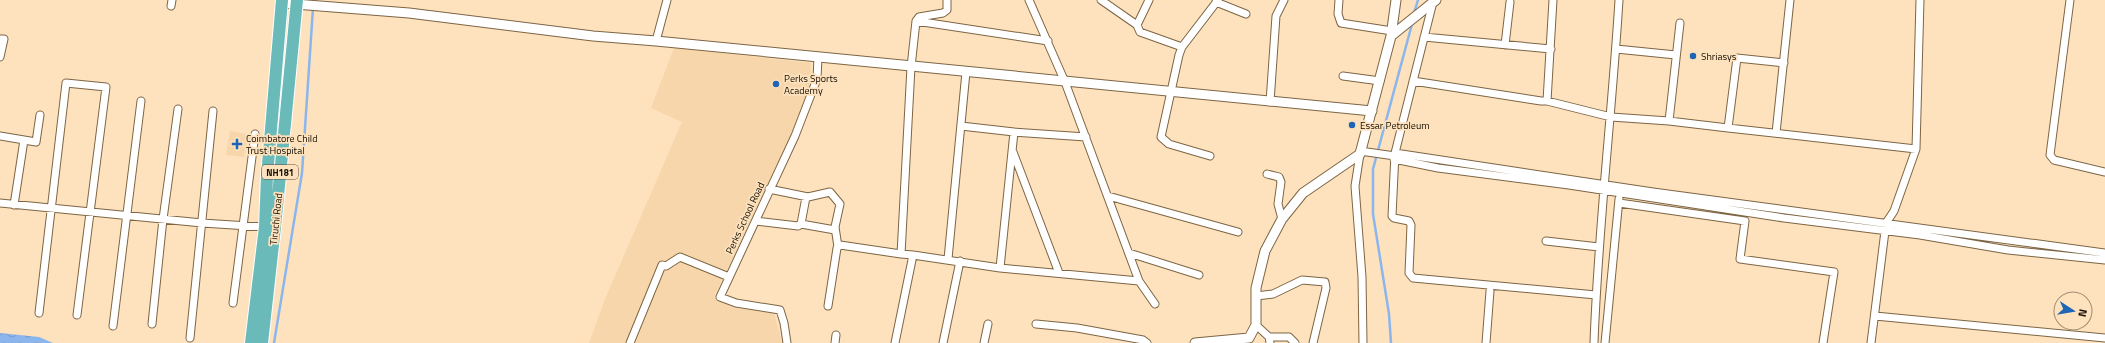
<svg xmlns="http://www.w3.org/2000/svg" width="2105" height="343" font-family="'Titillium Web',sans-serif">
	<defs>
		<pattern id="water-waves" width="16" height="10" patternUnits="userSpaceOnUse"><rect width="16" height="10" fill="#8bb6ed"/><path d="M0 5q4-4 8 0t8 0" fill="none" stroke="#779bca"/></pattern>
	</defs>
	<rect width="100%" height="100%" fill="#fde2bd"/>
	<path fill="#f6d6aa" d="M674 48 811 63V85L790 137 714 297 734 308 774 312 782 343H589L605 299 682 122 651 108Z
		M230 131 247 134 244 157 226 155Z"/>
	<path fill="url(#water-waves)" d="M0 333 39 337 53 343H0Z"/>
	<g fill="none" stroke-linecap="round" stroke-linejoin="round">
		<path stroke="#8bb6ed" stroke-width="2.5" d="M1414 13 1418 0
			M274 343 302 173 313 8
			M1391 343 1389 314 1373 214V169L1412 24"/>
		<g stroke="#7d6544" stroke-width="9">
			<path id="minor" d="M1101 0 1137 25
				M1149 0 1137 25 1140 32 1182 47
				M1339 0 1338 14 1341 23 1392 31
				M2070 0 2050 155 2054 160 2105 172
				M1216 2 1246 14
				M1433 2 1395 153 1392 216 1394 218 1409 221 1411 225 1409 273 1413 278 1596 295
				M171 6 172 0
				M916 21 1048 41
				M1424 37 1551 49
				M0 39H4L0 57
				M656 41 667 0
				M1505 45 1510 2
				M1616 49 1676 55
				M1343 76 1380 81
				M1413 81 1541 101H1547L1611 117 1669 121 1680 23
				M1547 101 1553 0
				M1270 102 1276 16 1284 0
				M1669 121 1728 128 1737 58 1784 63
				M961 126 1014 132
				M1728 128 1916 149
				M1776 133 1790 0
				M0 136 36 142 40 115
				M1360 151 1395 156
				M1013 152 1059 273
				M1395 153 1653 192 2105 253
				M1360 154 1355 186 1362 277 1363 343
				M1210 156 1169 144 1161 137 1179 55 1182 47 1218 0
				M1394 159 1438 168 1569 185 1784 218 1920 235 2008 250 2105 260
				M1267 174 1279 177 1281 182 1278 204 1282 219
				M769 189 808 197 830 192 840 204 835 227 838 247
				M1108 196 1238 232
				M0 203 202 223 265 227
				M1619 203 1745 221 1740 259 1834 272 1823 343
				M14 205 24 140
				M756 221 798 226 801 224 835 230
				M801 224 806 197
				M1546 241 1599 247
				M1129 253 1199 275
				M913 255 1000 268 1139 281 1065 82 1029 0
				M948 259 966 72
				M1000 268 1014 132 1086 137
				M1139 281 1155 304
				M1256 296 1273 294 1302 280 1325 282 1326 288 1313 343
				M233 303 255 134
				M828 306 837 248 840 245 901 254
				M39 313 66 83 106 87 77 315
				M1875 316 2105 338
				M152 324 163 219 178 109
				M1036 324 1077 328 1143 340 1147 343
				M1256 325 1269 337 1270 343
				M113 326 141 101
				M1269 337H1289L1295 343
				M190 338 213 111
				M630 343 662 265 666 266 680 257 729 277
				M787 343 784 323 780 310 736 303 720 297 795 136 817 79 818 57
				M835 343 836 335
				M895 343 913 255 901 254 911 67 916 21 919 17 943 13 947 10V0
				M943 343 960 261
				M984 343 988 324
				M1486 343 1490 291
				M1594 343C1598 229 1612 114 1619 0
				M1605 343 1619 199
				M1871 343 1886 223 1894 211 1916 149 1920 0"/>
		</g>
		<g stroke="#7d6544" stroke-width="11">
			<path id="tertiary" d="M282 3 409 13 593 36 656 41 1372 111
				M1391 36 1436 0
				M1195 343 1249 338 1256 325V288L1265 251 1282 219 1303 193 1360 154 1391 36 1396 0"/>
		</g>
		<g stroke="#fff" stroke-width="14">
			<path id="trunk" d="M251 343 265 227 267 176 282 0
				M262 343 275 227 297 0"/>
		</g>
		<use href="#minor" stroke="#fff" stroke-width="7"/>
		<use href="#tertiary" stroke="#fff" stroke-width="9"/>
		<use href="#trunk" stroke="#6ababa" stroke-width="12"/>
	</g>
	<g fill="#1f65b5" stroke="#fde2bd" stroke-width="1.5">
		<circle cx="1693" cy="56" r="4"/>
		<circle cx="776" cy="84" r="4"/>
		<circle cx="1352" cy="125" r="4"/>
		<path d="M235 138h4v4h4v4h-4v4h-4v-4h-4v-4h4z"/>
	</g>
	<g text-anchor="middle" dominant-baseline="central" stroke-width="3.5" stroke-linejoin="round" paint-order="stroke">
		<rect fill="#fde2bd" stroke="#5b4d3a" stroke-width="1" x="262" y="165" width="36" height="14" rx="3"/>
		<g font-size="9" font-weight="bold" fill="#160d02">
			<text x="280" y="172">NH181</text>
		</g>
		<g font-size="10" fill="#160d02" stroke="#fde2bd" text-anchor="start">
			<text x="1701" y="56">Shriasys</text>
			<text x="784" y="78">Perks Sports<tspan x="784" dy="12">Academy</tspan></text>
			<text x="1360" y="125">Essar Petroleum</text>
			<text x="246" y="138">Coimbatore Child<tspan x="246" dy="12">Trust Hospital</tspan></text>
		</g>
		<g font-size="10" fill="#160d02" stroke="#fde2bd">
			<text transform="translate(745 218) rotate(-65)">Perks School Road</text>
			<text transform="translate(276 219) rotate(-84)">Tiruchi Road</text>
		</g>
	</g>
	<g transform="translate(2073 311) rotate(102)"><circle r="19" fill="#fde2bd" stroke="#a18d72"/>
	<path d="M0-3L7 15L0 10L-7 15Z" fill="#1f65b5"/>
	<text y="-6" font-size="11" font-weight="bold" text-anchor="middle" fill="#160d02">N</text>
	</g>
</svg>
